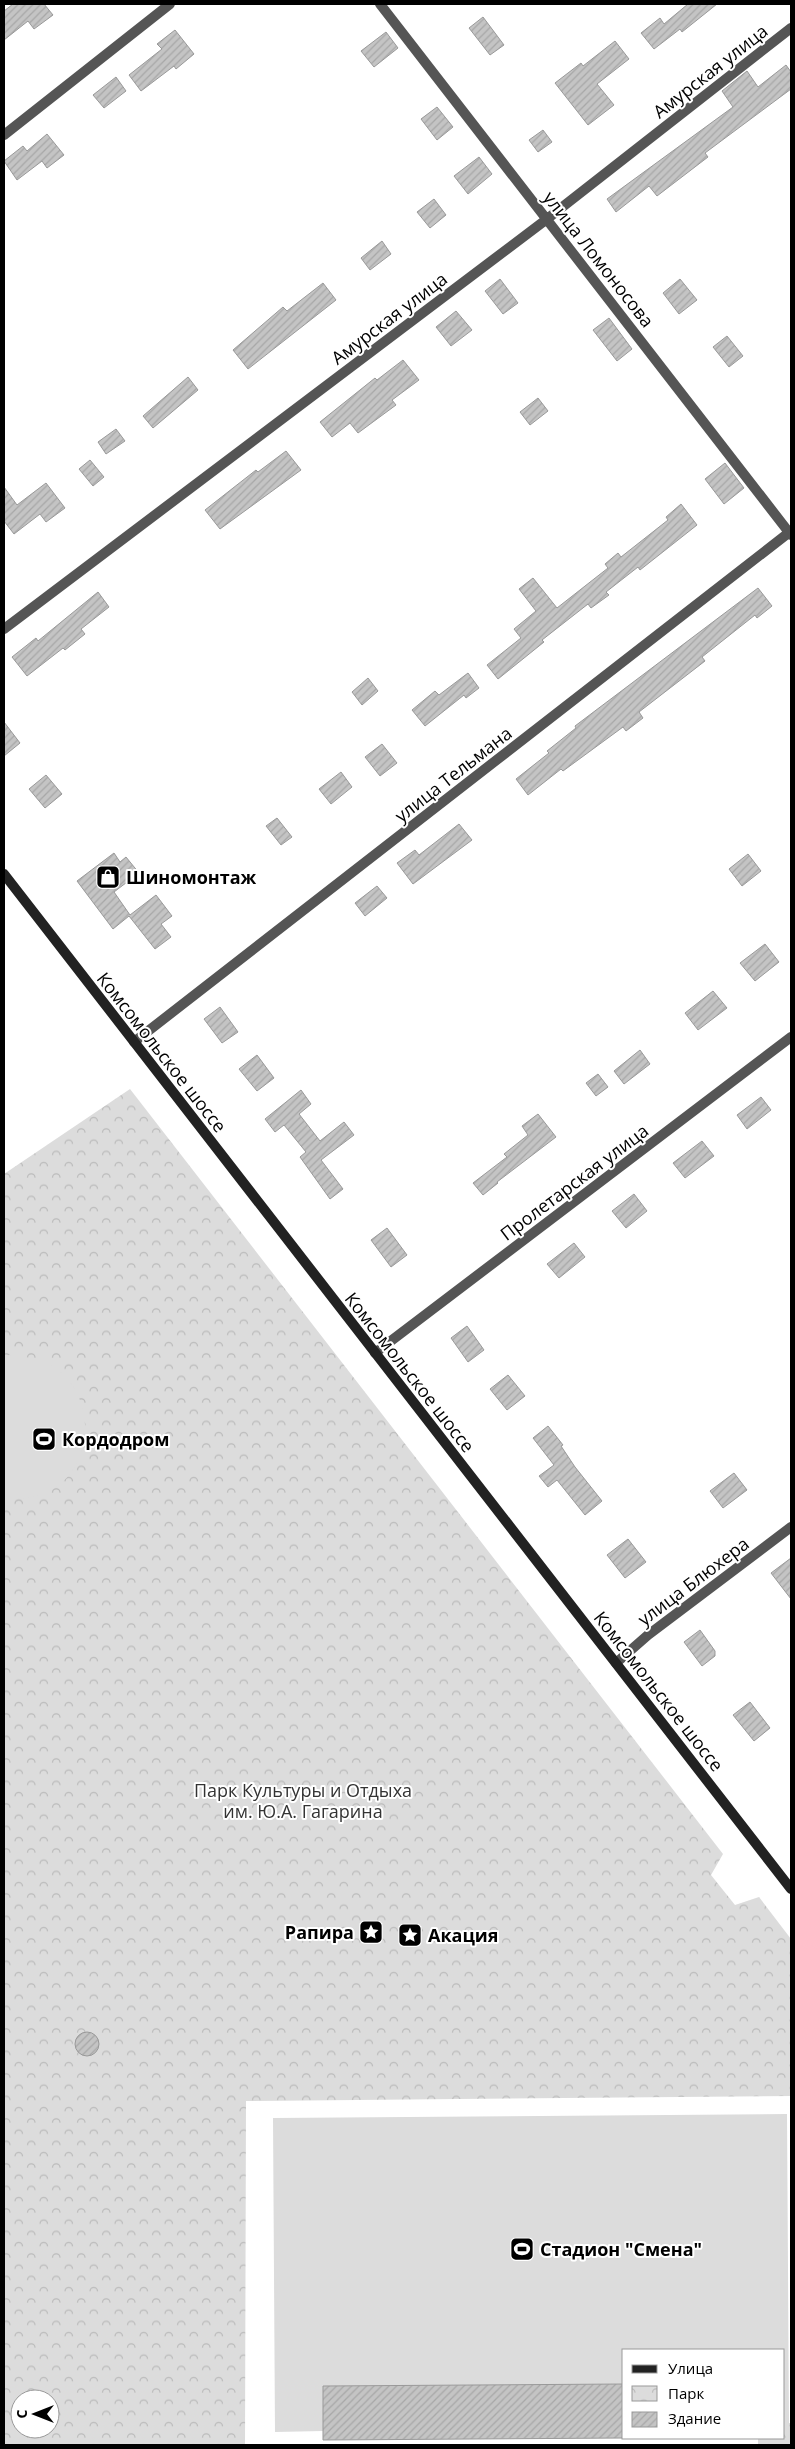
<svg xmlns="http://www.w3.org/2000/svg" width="795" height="2449" font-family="'Open Sans',sans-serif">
	<defs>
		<pattern id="park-crowns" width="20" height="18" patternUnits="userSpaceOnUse" patternTransform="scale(1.25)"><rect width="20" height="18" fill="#dcdcdc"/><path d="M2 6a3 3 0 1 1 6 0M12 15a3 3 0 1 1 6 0" fill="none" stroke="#bbb"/></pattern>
		<pattern id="building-hatch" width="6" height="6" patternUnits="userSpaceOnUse" patternTransform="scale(1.25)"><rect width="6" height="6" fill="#c4c4c4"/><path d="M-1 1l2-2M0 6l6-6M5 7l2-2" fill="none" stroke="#a7a7a7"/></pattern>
	</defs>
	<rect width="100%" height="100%" fill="#fff"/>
	<path fill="url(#park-crowns)" fill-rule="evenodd" d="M130 1089 723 1854 711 1875 735 1905 759 1897 791 1939V2096L246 2101 245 2445H4V1174ZM20 2399H50V2429H20Z
		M784 2423H791V2445H758V2438H784Z"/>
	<path fill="#dcdcdc" d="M9 1355C24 1357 39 1358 53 1366 106 1402 91 1490 27 1498 19 1499 11 1498 4 1498V1357Z
		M787 2114 789 2423H784V2350H624V2384L323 2386V2431L275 2432 273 2118Z"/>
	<path fill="url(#building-hatch)" stroke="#999" d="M13 4H44L53 15 34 29 28 21 4 40V11Z
		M688 4H717L682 32 680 29 654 49 641 33 660 18 664 24Z
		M483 17 504 45 490 55 469 28Z
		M175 30 194 54 176 69 174 66 141 91 129 75 162 49 157 44Z
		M386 32 398 48 374 67 361 51Z
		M615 41 629 59 597 84 614 105 588 125 555 83 581 63 583 66Z
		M786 65 791 72V89L705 153 708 157 657 196 649 186 616 212 607 199 733 107 722 91 747 71 758 87Z
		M116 77 126 91 104 108 93 95Z
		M437 107 453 127 437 140 421 119Z
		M543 130 552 142 538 152 529 140Z
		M47 134 64 155 47 168 42 161 17 180 4 161 23 146 27 151Z
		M479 157 492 174 468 194 454 176Z
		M434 199 446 215 430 228 417 212Z
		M382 241 391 254 370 270 361 258Z
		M500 279 518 303 503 314 485 291Z
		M680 279 697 300 679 314 663 293Z
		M323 283 336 300 248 369 233 350 283 307 287 311Z
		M456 311 472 330 451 346 436 327Z
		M609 318 632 349 617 361 593 330Z
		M727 336 743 356 729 367 713 347Z
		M403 360 419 380 392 400 396 405 358 433 350 423 332 437 320 422 375 378 377 380Z
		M188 377 198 390 153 428 143 416Z
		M538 398 548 411 530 425 520 412Z
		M116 429 125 441 106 454 98 442Z
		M286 451 301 470 220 529 205 510 256 470 258 472Z
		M90 460 104 477 93 486 79 469Z
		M725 463 744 488 724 504 705 479Z
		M46 483 65 508 46 522 40 514 14 534 4 521V487L17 505Z
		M681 504 697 525 640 570 638 567 606 592 609 595 591 608 588 604 542 640 544 642 498 679 487 665 521 638 514 629 536 611 519 589 533 578 557 608 608 568 605 564 618 553 621 557 668 520 666 517Z
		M758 588 772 606 757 618 755 615 702 657 705 661 639 712 643 718 626 731 623 727 563 771 561 769 528 795 516 779 549 753 547 751 576 728 575 726Z
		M98 592 109 607 81 629 85 634 65 650 63 648 27 676 12 657 36 638 38 641Z
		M468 673 479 688 466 698 464 695 425 726 412 710 435 691 439 695Z
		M368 678 378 691 362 705 352 692Z
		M4 722 20 743 4 756Z
		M382 744 397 763 380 776 365 757Z
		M341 772 352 787 331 804 319 789Z
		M46 775 62 794 45 808 29 789Z
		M277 818 292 837 281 845 266 826Z
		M459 824 472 840 413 884 397 863 415 850 419 855Z
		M114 853 120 862 126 857 139 873 114 892 130 915 156 895 172 916 161 924 171 937 155 949 129 916 113 929 77 881Z
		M748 854 761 871 742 886 729 869Z
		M377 886 387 898 365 916 355 903Z
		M765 944 779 962 755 981 740 963Z
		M713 991 727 1008 698 1030 685 1013Z
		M220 1007 238 1032 222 1043 204 1019Z
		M640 1050 650 1064 624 1084 614 1071Z
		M257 1055 274 1078 257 1091 239 1069Z
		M598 1074 608 1087 596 1096 586 1083Z
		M301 1090 311 1104 299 1114 320 1141 344 1122 354 1135 321 1160 343 1189 330 1199 300 1157 306 1152 284 1125 275 1132 265 1119Z
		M761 1097 771 1110 747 1129 737 1115Z
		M538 1114 556 1137 497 1182 498 1183 483 1195 473 1183 507 1157 504 1154 528 1135 522 1126Z
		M702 1141 714 1156 685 1178 673 1163Z
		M634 1194 647 1211 626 1228 612 1211Z
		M387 1228 407 1255 391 1267 371 1240Z
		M574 1243 585 1257 559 1278 547 1264Z
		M467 1326 484 1350 468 1362 451 1338Z
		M508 1375 525 1396 507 1410 490 1389Z
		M548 1426 563 1445 561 1446 575 1467 602 1501 585 1515 557 1480 548 1487 539 1476 554 1465 533 1438Z
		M734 1473 747 1490 723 1508 710 1491Z
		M628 1539 646 1562 625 1578 607 1555Z
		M791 1558V1599L771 1573Z
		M700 1630 715 1651V1656L702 1666 684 1642Z
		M750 1702 770 1728 754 1741 733 1715Z
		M75 2044a12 12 0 1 1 24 0a12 12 0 1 1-24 0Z
		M624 2384V2438L323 2440V2386Z"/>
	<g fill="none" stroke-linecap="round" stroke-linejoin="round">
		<path stroke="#555" stroke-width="10" d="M380 4 791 535
			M4 135 170 4
			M4 629 547 219 791 28
			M134 1042 791 531
			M375 1353 791 1037
			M616 1663 648 1635 791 1527"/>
		<path stroke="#222" stroke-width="10" d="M4 874 791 1889"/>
	</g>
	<defs>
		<g id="shop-square" transform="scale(1.25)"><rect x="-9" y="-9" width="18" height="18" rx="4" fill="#000" stroke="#fff"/><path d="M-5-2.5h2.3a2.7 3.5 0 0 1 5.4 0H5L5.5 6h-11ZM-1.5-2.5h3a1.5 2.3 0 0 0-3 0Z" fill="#fff"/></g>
		<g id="stadium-square" transform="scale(1.25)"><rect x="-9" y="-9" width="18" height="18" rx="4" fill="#000" stroke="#fff"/><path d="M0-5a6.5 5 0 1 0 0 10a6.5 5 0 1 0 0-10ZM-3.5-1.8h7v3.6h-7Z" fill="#fff"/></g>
		<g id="sight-square" transform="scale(1.25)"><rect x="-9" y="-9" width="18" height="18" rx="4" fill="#000" stroke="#fff"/><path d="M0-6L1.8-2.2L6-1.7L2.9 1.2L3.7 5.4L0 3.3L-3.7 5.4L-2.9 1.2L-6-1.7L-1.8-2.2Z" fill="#fff"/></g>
	</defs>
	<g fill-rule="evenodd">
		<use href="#shop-square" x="108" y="877"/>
		<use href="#stadium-square" x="44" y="1439"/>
		<use href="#sight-square" x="371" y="1932"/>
		<use href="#sight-square" x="410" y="1935"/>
		<use href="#stadium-square" x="522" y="2249"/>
	</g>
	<g text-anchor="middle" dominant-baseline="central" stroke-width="4" stroke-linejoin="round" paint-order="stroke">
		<g font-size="18" fill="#000" stroke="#fff">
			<text transform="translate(710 71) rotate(-38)">Амурская улица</text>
			<text transform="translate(599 259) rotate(52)">улица Ломоносова</text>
			<text transform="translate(389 318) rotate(-37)">Амурская улица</text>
			<text transform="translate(453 774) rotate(-38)">улица Тельмана</text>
			<text transform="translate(162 1052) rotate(52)">Комсомольское шоссе</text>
			<text transform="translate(574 1182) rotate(-37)">Пролетарская улица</text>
			<text transform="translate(410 1372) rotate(52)">Комсомольское шоссе</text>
			<text transform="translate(693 1581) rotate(-37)">улица Блюхера</text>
			<text transform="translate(659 1691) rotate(52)">Комсомольское шоссе</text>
		</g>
		<g font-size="18" font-weight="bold" fill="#000" stroke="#fff" text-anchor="start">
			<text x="126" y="877">Шиномонтаж</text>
			<text x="62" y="1439">Кордодром</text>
			<text x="354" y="1932" text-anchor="end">Рапира</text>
			<text x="428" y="1935">Акация</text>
			<text x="540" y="2249">Стадион "Смена"</text>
		</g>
		<g font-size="18" fill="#333" stroke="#fff">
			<text x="303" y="1790">Парк Культуры и Отдыха<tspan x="303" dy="21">им. Ю.А. Гагарина</tspan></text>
		</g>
	</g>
	<rect width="795" height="2449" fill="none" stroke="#000000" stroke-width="10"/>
	<rect x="622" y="2349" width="162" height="90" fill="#ffffff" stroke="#999999"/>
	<rect x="632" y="2365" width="25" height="8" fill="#222222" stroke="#999999"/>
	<text x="668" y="2374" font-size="15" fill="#000000">Улица</text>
	<rect x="632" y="2386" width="25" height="15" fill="url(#park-crowns)" stroke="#999999"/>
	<text x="668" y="2399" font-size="15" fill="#000000">Парк</text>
	<rect x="632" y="2412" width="25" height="15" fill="url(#building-hatch)" stroke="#999999"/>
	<text x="668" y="2424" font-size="15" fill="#000000">Здание</text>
	<g transform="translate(35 2414) rotate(270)"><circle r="24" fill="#ffffff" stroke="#999999"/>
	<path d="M0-4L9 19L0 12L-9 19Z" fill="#000000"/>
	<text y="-8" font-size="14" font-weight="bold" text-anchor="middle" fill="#000000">С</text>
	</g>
</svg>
